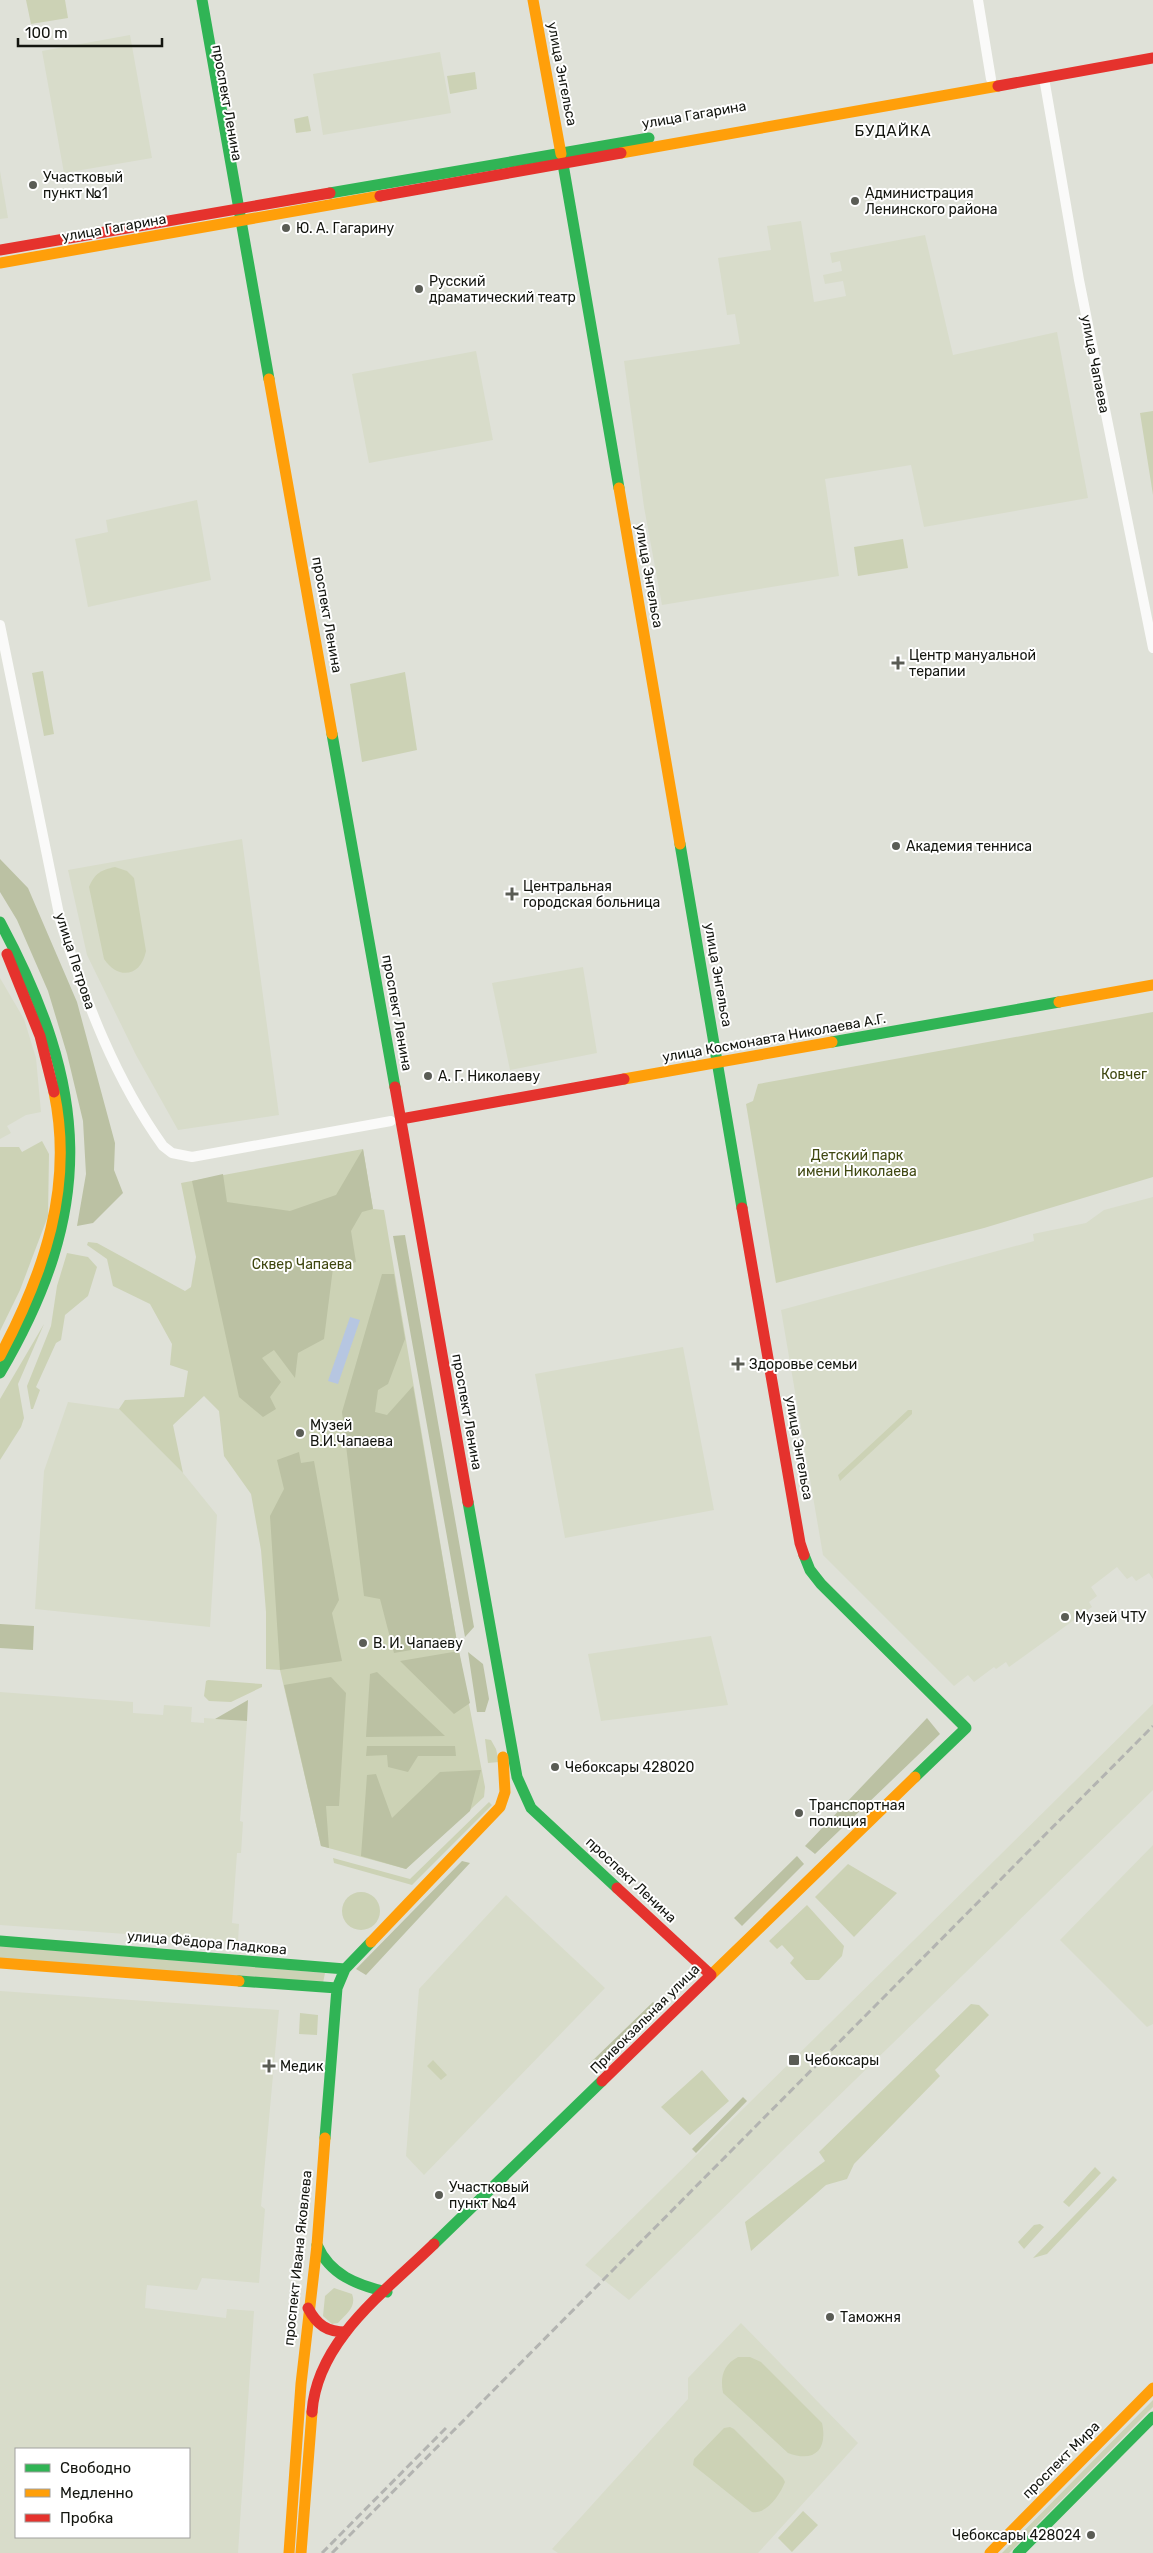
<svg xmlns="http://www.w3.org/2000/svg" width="1153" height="2553" font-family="Rubik,sans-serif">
	<rect width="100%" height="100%" fill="#dfe1d8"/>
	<path fill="#d8dcca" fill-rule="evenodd" d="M130 35 152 158 64 173 42 51Z
		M440 52 451 113 323 135 313 74Z
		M0 171 8 218 0 219Z
		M801 221 814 302 846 296 843 281 825 284 823 275 842 271 840 261 832 263 830 253 925 235 953 355 1057 332 1088 498 924 527 911 465 825 479 839 576 662 605 644 507 624 361 740 344 735 314 727 315 718 258 771 250 767 226Z
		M476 351 493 440 369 463 352 374Z
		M197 500 211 580 88 607 75 539 108 532 106 520Z
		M242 839 279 1115 178 1130 136 1055 87 955 68 870Z
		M583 967 597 1053 510 1070 492 983Z
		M0 978 24 1019 36 1058 41 1112 26 1115 7 1126 11 1133 0 1139Z
		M1153 1197V1579L1149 1573 1136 1581 1132 1576 1127 1579 1117 1567 1091 1587 1097 1596 1089 1602 1092 1607 1009 1667 1006 1662 996 1669 994 1667 974 1682 968 1675 954 1686 823 1555 781 1310 1034 1241 1033 1234 1086 1223 1104 1210Z
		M683 1347 714 1510 565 1538 535 1374Z
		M68 1402 119 1409 183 1473 217 1515 210 1627 35 1609 44 1471Z
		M711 1636 728 1705 601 1721 588 1654Z
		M0 1692 133 1702V1713L163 1715 164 1705 192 1707 191 1722 204 1723V1718L247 1721 240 1821 243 1822 241 1853H237L232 1923 239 1924 238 1942 0 1925Z
		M1153 1704V1790L629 2300 585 2265Z
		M1153 1845V2024L1147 2027 1060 1940Z
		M506 1895 605 1988 424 2175 406 2156 419 1989Z
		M0 1991 279 2010 261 2206 265 2209 259 2283 202 2278 197 2290 147 2285 146 2293 145 2308 226 2318 227 2309 254 2311 238 2553H0ZM16 2449H189V2537H16Z
		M741 2323 858 2443 758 2553H558L552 2549 688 2399V2378Z"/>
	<path fill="#ccd2b5" d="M26 0H65L68 18 31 24Z
		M475 72 477 89 450 94 447 76Z
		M308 116 311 131 296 133 294 119Z
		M1153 411V495L1140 413Z
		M903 539 908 568 858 576 854 547Z
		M43 671 54 734 44 736 32 673Z
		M405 672 417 750 362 762 350 684Z
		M115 867 127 871 134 878 146 951C141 977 118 980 104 959L89 887C95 873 101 870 115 867Z
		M1153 1012V1177L984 1228 776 1283 746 1104 753 1101 758 1084Z
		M42 1141 49 1154 48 1216 20 1290 0 1331V1147H19L22 1152Z
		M363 1149 373 1209 384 1210 457 1642 485 1787 484 1797 406 1869 321 1846 280 1670 266 1669V1612L261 1550 251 1494 224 1456 219 1411 204 1396 173 1425 183 1473 119 1409 125 1400 184 1397 188 1371 170 1365 172 1344 150 1304 113 1286 107 1259 87 1245 88 1242 97 1243 185 1291 191 1287 196 1257 181 1183Z
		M67 1253 88 1257 97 1267 88 1296 65 1315 61 1340 56 1343 36 1387 40 1390 33 1409H31L27 1386 51 1326 57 1286Z
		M44 1324 18 1384 24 1418 21 1427 0 1460V1399Z
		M908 1410H912V1414L840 1481 838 1475Z
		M208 1680 262 1684V1687L231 1702 209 1701 204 1696 206 1681Z
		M485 1739 491 1740 496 1749 499 1762 488 1763Z
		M489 1802 492 1805 412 1885 334 1863 333 1858 410 1879Z
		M848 1864 897 1893 854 1937 815 1897Z
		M342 1911a19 19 0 1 1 38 0a19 19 0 1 1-38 0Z
		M807 1905 844 1946 842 1956 819 1980H806L790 1963 794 1958 782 1945 777 1949 769 1941Z
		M0 1946 325 1973 323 1983 0 1960Z
		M971 2004 979 2005 989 2015 935 2070 940 2076 854 2164 847 2179 826 2185 751 2251 745 2222 825 2161 819 2152Z
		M300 2013 318 2015 317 2035 299 2034Z
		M433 2060 447 2075 441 2080 427 2066Z
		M702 2070 729 2101 690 2135 661 2107Z
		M1095 2167 1101 2173 1069 2207 1063 2202Z
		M1113 2176 1117 2180 1047 2254 1033 2258Z
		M1040 2224 1044 2227 1024 2249 1018 2242 1034 2225Z
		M334 2288 352 2294C357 2307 346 2314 338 2323L332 2324 323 2316 325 2296Z
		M738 2357H750L761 2362 822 2423C828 2450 814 2463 788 2453L723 2393C720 2377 723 2365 738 2357Z
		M1153 2400V2407L1009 2553H1002Z
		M730 2427 734 2429 783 2478 785 2482C780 2495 766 2515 752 2512L693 2465 694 2459 724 2428Z
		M803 2511 818 2525 792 2552 778 2538Z"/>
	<path fill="#bbc1a3" d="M0 859 28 888 77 1002 115 1143 114 1170 123 1193 93 1223 77 1226 86 1174 83 1121 67 1054 48 991 17 920 0 892Z
		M363 1149 373 1209 362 1212 351 1231 356 1262 333 1268 324 1339 298 1353 295 1378 274 1350 262 1358 281 1382 270 1397 276 1409 263 1417 239 1397 192 1181 223 1174 227 1202 290 1211 336 1195Z
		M405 1235 474 1627 465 1637 393 1236Z
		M382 1274H394L405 1339 388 1384 378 1390 375 1412 387 1415 413 1386 457 1642 394 1653 380 1599 364 1596 342 1412Z
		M299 1452 301 1463 314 1461 339 1600 332 1613 342 1661 280 1670 270 1516 284 1489 277 1460Z
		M0 1624 34 1626 33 1650 0 1648Z
		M459 1651 470 1703 454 1714 400 1661Z
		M468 1652 483 1664 489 1699 485 1712H477Z
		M377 1672 445 1736 366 1737 370 1674Z
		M331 1677 346 1693 339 1806H326L329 1848 321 1846 284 1685Z
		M248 1700 247 1721 215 1719Z
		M927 1718 940 1734 815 1854 805 1846Z
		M367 1746H455L456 1756H418L408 1772 388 1767 387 1755 366 1756Z
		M481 1770 470 1811 406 1869 361 1856 367 1775 376 1774 392 1818 440 1772Z
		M797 1856 804 1864 742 1926 734 1918Z
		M462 1861 470 1863 366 1975 356 1969Z
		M653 2002 659 2008 595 2069 589 2064Z
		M743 2097 747 2101 696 2153 692 2149Z"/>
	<path fill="#b6c6e1" d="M350 1317 360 1320 338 1384 328 1381Z"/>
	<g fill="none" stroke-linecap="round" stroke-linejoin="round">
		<path stroke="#fafaf9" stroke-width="10" d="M978 0 991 79
			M1044 78 1079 280 1153 648
			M0 625 61 924C86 1002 115 1079 163 1146L172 1153 192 1157 391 1121"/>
		<path stroke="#30b455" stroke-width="11" d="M202 0 269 379
			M563 164 619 488
			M330 193 649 138
			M332 734 395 1087
			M680 844 742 1208
			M0 922C89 1088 97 1208 0 1373
			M832 1042 1059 1002
			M468 1502 517 1777 531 1808 617 1888
			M804 1555 810 1570 821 1584 966 1728 915 1777
			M0 1941 345 1969
			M239 1981 337 1988
			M325 2138 337 1988 345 1969 371 1942
			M434 2244 602 2081
			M317 2245C330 2275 357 2285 387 2292
			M1018 2553 1153 2417"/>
		<path stroke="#ff9f0a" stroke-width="11" d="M533 0 561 154
			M621 153 998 86
			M0 263 380 196
			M269 379 332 734
			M619 488 680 844
			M1059 1002 1153 985
			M624 1079 832 1042
			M0 1356C44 1273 74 1187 54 1092
			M371 1942 500 1807 505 1792 503 1757
			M0 1963 239 1981
			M711 1975 915 1777
			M289 2553 301 2384 317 2245 325 2138
			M301 2553 312 2412
			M990 2553 1153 2388"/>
		<path stroke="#e5322d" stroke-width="11" d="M998 86 1153 58
			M380 196 621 153
			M0 250 330 193
			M7 954 40 1036 54 1092
			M395 1087 468 1502
			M401 1119 624 1079
			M742 1208 800 1543 804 1555
			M602 2081 711 1975 617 1888
			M308 2308C317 2325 327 2332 346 2332
			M312 2412C317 2340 386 2291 434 2244"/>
		<path stroke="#b3b4b1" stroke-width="3" stroke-dasharray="8 4" stroke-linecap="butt" d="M322 2553 447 2427
			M332 2553 1153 1726"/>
	</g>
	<g fill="#5a5c55" stroke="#fff" stroke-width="2">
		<circle cx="33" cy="185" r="5"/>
		<circle cx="855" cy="201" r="5"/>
		<circle cx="286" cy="228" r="5"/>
		<circle cx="419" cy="289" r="5"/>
		<path d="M895.5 655.5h5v5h5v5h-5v5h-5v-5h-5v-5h5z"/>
		<circle cx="896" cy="846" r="5"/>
		<path d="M509.5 886.5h5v5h5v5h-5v5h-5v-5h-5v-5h5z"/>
		<circle cx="428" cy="1076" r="5"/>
		<path d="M735.5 1356.5h5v5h5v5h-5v5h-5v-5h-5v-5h5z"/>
		<circle cx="300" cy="1433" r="5"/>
		<circle cx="1065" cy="1617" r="5"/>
		<circle cx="363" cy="1643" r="5"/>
		<circle cx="555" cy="1767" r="5"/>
		<circle cx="799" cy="1813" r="5"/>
		<rect x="788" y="2054" width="12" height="12" rx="2.5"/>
		<path d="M266.5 2058.5h5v5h5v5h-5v5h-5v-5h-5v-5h5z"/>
		<circle cx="439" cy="2195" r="5"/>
		<circle cx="830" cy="2317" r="5"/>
		<circle cx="1091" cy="2535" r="5"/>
	</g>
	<g text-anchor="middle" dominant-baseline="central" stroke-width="4" stroke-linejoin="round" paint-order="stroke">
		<g font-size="14" fill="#13150f" stroke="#fff">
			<text transform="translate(562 74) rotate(79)">улица Энгельса</text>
			<text transform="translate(227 103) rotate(80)">проспект Ленина</text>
			<text transform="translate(694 115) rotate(-10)">улица Гагарина</text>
			<text transform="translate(114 228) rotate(-10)">улица Гагарина</text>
			<text transform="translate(1095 364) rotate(79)">улица Чапаева</text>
			<text transform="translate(649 576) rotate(80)">улица Энгельса</text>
			<text transform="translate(327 615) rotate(80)">проспект Ленина</text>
			<text transform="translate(75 961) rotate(72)">улица Петрова</text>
			<text transform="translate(718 975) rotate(80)">улица Энгельса</text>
			<text transform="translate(397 1013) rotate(80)">проспект Ленина</text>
			<text transform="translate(774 1038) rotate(-10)">улица Космонавта Николаева А.Г.</text>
			<text transform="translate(467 1412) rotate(80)">проспект Ленина</text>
			<text transform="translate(799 1448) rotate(80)">улица Энгельса</text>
			<text transform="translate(631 1880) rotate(43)">проспект Ленина</text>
			<text transform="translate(207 1943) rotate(5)">улица Фёдора Гладкова</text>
			<text transform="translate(645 2019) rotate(-45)">Привокзальная улица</text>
			<text transform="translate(298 2258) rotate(-84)">проспект Ивана Яковлева</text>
			<text transform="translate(1061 2460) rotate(-45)">проспект Мира</text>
		</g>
		<g font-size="14" fill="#13150f" stroke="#fff" text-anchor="start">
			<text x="43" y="177">Участковый<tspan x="43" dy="16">пункт №1</tspan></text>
			<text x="865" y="193">Администрация<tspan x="865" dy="16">Ленинского района</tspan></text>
			<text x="296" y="228">Ю. А. Гагарину</text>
			<text x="429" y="281">Русский<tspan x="429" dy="16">драматический театр</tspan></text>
			<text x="909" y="655">Центр мануальной<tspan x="909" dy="16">терапии</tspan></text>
			<text x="906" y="846">Академия тенниса</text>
			<text x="523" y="886">Центральная<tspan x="523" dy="16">городская больница</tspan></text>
			<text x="438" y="1076">А. Г. Николаеву</text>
			<text x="749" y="1364">Здоровье семьи</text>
			<text x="310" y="1425">Музей<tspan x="310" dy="16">В.И.Чапаева</tspan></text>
			<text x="1075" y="1617">Музей ЧТУ</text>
			<text x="373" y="1643">В. И. Чапаеву</text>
			<text x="565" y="1767">Чебоксары 428020</text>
			<text x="809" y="1805">Транспортная<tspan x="809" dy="16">полиция</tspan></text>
			<text x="805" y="2060">Чебоксары</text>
			<text x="280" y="2066">Медик</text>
			<text x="449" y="2187">Участковый<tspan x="449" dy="16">пункт №4</tspan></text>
			<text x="840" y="2317">Таможня</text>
			<text x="1081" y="2535" text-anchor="end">Чебоксары 428024</text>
		</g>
		<g font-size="14" fill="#3f4710" stroke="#fff">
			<text x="1124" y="1074">Ковчег</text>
			<text x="857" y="1155">Детский парк<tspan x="857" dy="16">имени Николаева</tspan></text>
			<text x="302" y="1264">Сквер Чапаева</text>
		</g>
		<g font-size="15" letter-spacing="1" fill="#13150f" stroke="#fff">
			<text x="893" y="131">БУДАЙКА</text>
		</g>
	</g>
	<rect x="15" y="2448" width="175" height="90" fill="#ffffff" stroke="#a1a19f"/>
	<rect x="25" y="2464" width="25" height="8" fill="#30b455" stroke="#a1a19f"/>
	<text x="60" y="2473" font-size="15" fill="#13150f">Свободно</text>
	<rect x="25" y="2489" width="25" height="8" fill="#ff9f0a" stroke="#a1a19f"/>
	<text x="60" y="2498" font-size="15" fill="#13150f">Медленно</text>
	<rect x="25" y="2514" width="25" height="8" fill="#e5322d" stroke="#a1a19f"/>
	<text x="60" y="2523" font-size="15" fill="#13150f">Пробка</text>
	<path d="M18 38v8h144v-8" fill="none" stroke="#13150f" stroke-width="2.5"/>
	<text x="25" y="38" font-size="15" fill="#13150f" stroke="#ffffff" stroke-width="4" paint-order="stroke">100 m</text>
</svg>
